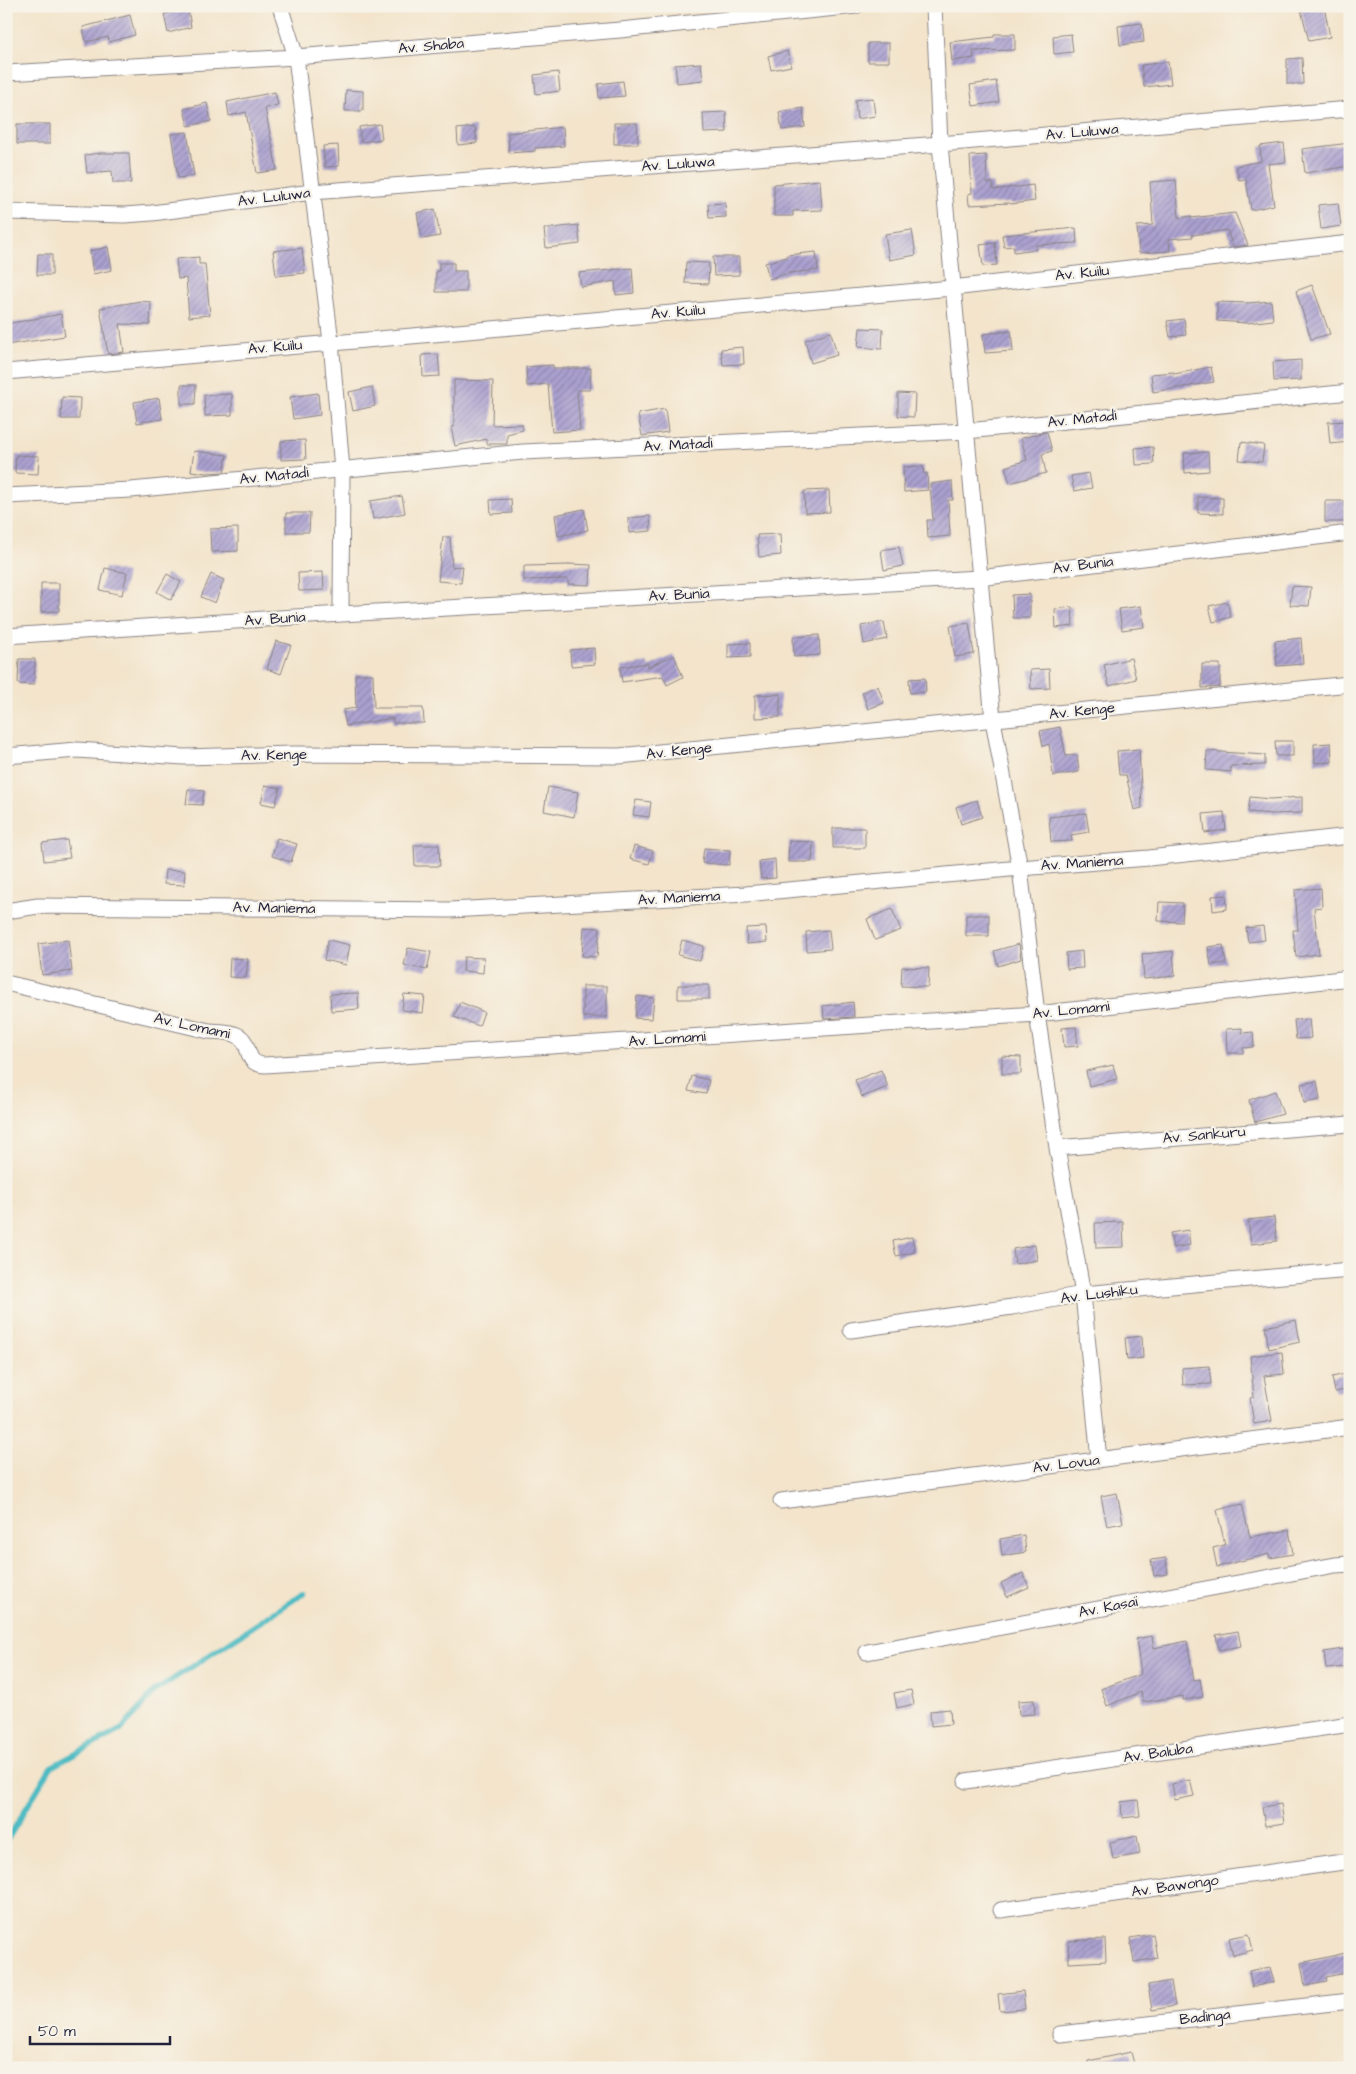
<svg xmlns="http://www.w3.org/2000/svg" width="1356" height="2074" font-family="'Architects Daughter',sans-serif">
	<defs>
		<pattern id="building-hatch" width="6" height="6" patternUnits="userSpaceOnUse" patternTransform="scale(1.25)"><rect width="6" height="6" fill="#aba1d0"/><path d="M-1 1l2-2M0 6l6-6M5 7l2-2" fill="none" stroke="#8b83aa"/></pattern>
	</defs>
	<rect width="100%" height="100%" fill="#f7f3e8"/>
	<filter id="ink" filterUnits="userSpaceOnUse"><feTurbulence type="fractalNoise" baseFrequency=".02" numOctaves="2"/><feDisplacementMap in="SourceGraphic" scale="10" xChannelSelector="R" yChannelSelector="G"/><feConvolveMatrix kernelMatrix="1 2 1 2 8 2 1 2 1" color-interpolation-filters="sRGB"/></filter>
	<filter id="wash" filterUnits="userSpaceOnUse"><feTurbulence type="fractalNoise" baseFrequency=".0096" numOctaves="4" result="noise"/><feDisplacementMap in="SourceGraphic" scale="20" xChannelSelector="R" yChannelSelector="G"/><feGaussianBlur stdDeviation="1.12" result="paint"/><feColorMatrix in="noise" values="0 0 0 0 0 0 0 0 0 0 0 0 0 0 0 0 0 1.4 0 .05"/><feComposite in="paint" operator="in"/></filter>
	<g filter="url(#wash)">
		<rect width="100%" height="100%" fill="#f3e4cb"/>
		<g fill="none" stroke-linecap="round" stroke-linejoin="round">
			<path stroke="#4dbbc3" stroke-width="5.5" d="M6 1842 51 1767 122 1729 155 1691 304 1593"/>
		</g>
		<g id="blocks">
			<path fill="url(#building-hatch)" d="M1300 6H1324L1330 37 1309 41Z
				M188 9 191 27 168 33 164 14Z
				M130 15 135 35 109 42 108 37 86 42 83 27Z
				M1142 23 1144 42 1120 45 1118 26Z
				M994 34H1015V50L973 51 974 58 952 61 950 42 994 37Z
				M1071 34 1073 52 1054 54 1053 36Z
				M868 43H889V62H868Z
				M787 51 791 66 771 70 768 56Z
				M1302 58 1303 84H1287V59Z
				M1168 62 1171 84 1144 87 1141 65Z
				M701 63 703 80 677 83 675 65Z
				M558 72 560 91 536 94 534 75Z
				M623 81 625 96 599 98 598 84Z
				M996 81 999 102 973 106 970 85Z
				M346 90 363 91V111H345Z
				M275 92 278 105 265 108 277 170 257 173 246 112 229 116 227 102Z
				M873 98 875 116 857 119 855 100Z
				M207 103 211 121 188 126 184 109Z
				M803 108 805 127 782 130 779 112Z
				M726 112 727 132 704 133 703 113Z
				M614 123H637L638 144H614Z
				M17 124H50V144H17Z
				M380 124 382 139 361 142 359 127Z
				M475 127 477 143 458 145 457 129Z
				M563 127 564 146 535 148V151L509 153 508 133Z
				M187 132 194 176 178 178 171 134Z
				M1284 143 1286 162 1268 164 1274 205 1251 210 1246 179 1239 180 1236 166 1261 161 1260 146Z
				M1350 143V166L1305 173 1302 149Z
				M338 145 339 166 325 167 323 146Z
				M100 153H129L131 183H113L112 171 87 173 85 155Z
				M986 155 987 183H993V190L1033 185 1035 201 1011 204 1010 203 969 205 968 194 972 193 970 156Z
				M820 180 822 210 793 211V216H774V184Z
				M1176 180 1179 218 1191 216V218L1235 213 1248 245 1233 247 1227 230 1192 235 1193 237 1169 239 1170 251 1139 253 1137 226 1153 225 1150 182Z
				M725 203 726 217 709 218 708 204Z
				M1338 203 1341 226 1321 229 1318 205Z
				M435 209 440 236 422 239 417 213Z
				M578 225 580 244 546 248 544 229Z
				M1076 228 1077 243 1036 245V249L1014 252V246L1004 247 1002 235Z
				M912 230 916 255 889 260 885 234Z
				M995 243 997 265 983 266 980 245Z
				M108 247 112 270 93 274 90 251Z
				M302 248 305 273 276 276 273 251Z
				M816 252 818 270 789 273 769 279 765 263 787 257V255Z
				M38 254H52V275H37Z
				M199 257V264H205L210 315 189 317 186 278 178 279 176 259Z
				M713 257H739V275L714 276Z
				M686 262 709 263 708 284 685 283Z
				M439 263H454V271H466V292H436V271H439Z
				M632 268 634 293 616 295 615 281 581 287 579 273Z
				M1312 285 1330 334 1311 339 1296 291Z
				M141 301 151 302 150 325 120 324 124 352 108 354 100 308Z
				M1271 301 1273 320 1247 323 1217 321V302L1248 303Z
				M61 314 65 336 6 345V324Z
				M1184 319 1186 335 1170 337 1167 321Z
				M860 328 883 329 882 349 858 347Z
				M1011 331 1013 351 985 353 983 334Z
				M831 332 837 355 811 363 805 340Z
				M743 347 744 364 723 365 721 349Z
				M438 354 440 376 423 377 422 355Z
				M1301 360V380L1274 381 1273 362Z
				M553 365V368H591L590 390H577L580 430 552 432 548 384 527 386 526 367Z
				M1211 367 1214 382 1153 392 1151 374 1174 372V374Z
				M454 380 493 381 492 425 522 424 523 430 507 434V444H487V439L455 446 451 427H454Z
				M181 385H196L195 404H181Z
				M372 387 375 406 353 411 349 392Z
				M318 393 320 415 293 419 290 397Z
				M898 393 915 394 914 417 898 416Z
				M232 394V415L205 416 204 395Z
				M62 397 80 398 79 419H61Z
				M159 398 162 419 137 423 134 402Z
				M665 409 668 432 642 436 638 414Z
				M1348 421 1349 442 1330 444 1328 422Z
				M1047 432 1052 451 1042 454 1046 473 1010 483 1005 467 1027 460 1021 438Z
				M305 440 306 459 281 460V441Z
				M1241 442 1264 445 1262 462 1239 460Z
				M1153 447 1154 464 1136 465 1135 448Z
				M194 451 227 455 224 472 206 473 191 471Z
				M1208 452 1209 471 1185 473 1184 453Z
				M16 455 39 456 38 474 15 473Z
				M923 466 924 474 927 473 928 490 904 492 903 467Z
				M1089 473 1092 488 1074 491 1071 476Z
				M952 481 953 500H948L950 536 928 538 927 520H933L930 484Z
				M829 490 830 512 805 513 804 491Z
				M402 496 405 513 373 519 370 501Z
				M1198 497 1223 498V514L1198 513Z
				M511 499 512 513 491 514 490 500Z
				M1325 501H1345V522H1325Z
				M584 509 588 530 558 536 555 515Z
				M286 513H310L309 532H286Z
				M650 516 651 531 629 533 628 518Z
				M238 528V551L211 552 210 529Z
				M780 534 781 555 759 557 757 535Z
				M443 537H450L452 567 463 566 461 583 438 581Z
				M899 547 903 566 884 570 881 550Z
				M569 564 591 565 590 585 568 584V579L524 580V566L569 565Z
				M105 568 127 573 122 595 100 590Z
				M323 572 324 590 299 591 298 573Z
				M167 574 181 582 171 600 157 592Z
				M211 574 224 580 215 603 201 597Z
				M41 583H59V611L41 612Z
				M1292 586 1311 587 1309 606 1290 605Z
				M1030 594V618H1013L1012 595Z
				M1227 602 1231 617 1213 622 1209 606Z
				M1141 606 1144 627 1122 630 1119 609Z
				M1072 607 1073 626 1056 628 1055 609Z
				M884 622 887 639 864 644 861 626Z
				M969 623 974 654 955 657 950 626Z
				M819 635 820 655 794 657 793 637Z
				M1301 638 1303 664 1277 666 1275 641Z
				M276 641 291 645 281 674 267 669Z
				M750 643V657L728 658V644Z
				M594 648 595 664 571 666 570 650Z
				M674 655 683 677 667 685 663 676 622 682 620 667 648 663V667Z
				M1131 658 1136 679 1109 686 1104 665Z
				M19 659H35L34 685 18 684Z
				M1202 664H1220V687L1202 688Z
				M1049 669 1050 688 1031 689 1030 670Z
				M355 674H373L374 708H423L424 723H393V718L346 726 343 710 356 708Z
				M925 678 926 692 910 693 909 679Z
				M878 686 884 703 868 709 862 692Z
				M780 694V717L755 718V695Z
				M1060 727 1066 756 1077 755 1079 772 1053 776 1049 744 1043 746 1040 731Z
				M1275 741H1293V756H1276Z
				M1331 743 1332 762 1315 763 1314 744Z
				M1139 749 1142 808 1134 810 1126 775H1119L1117 751Z
				M1207 751 1265 755V765L1231 766V772L1206 770Z
				M265 785 280 788 275 806 261 803Z
				M548 787 578 792 574 817 544 811Z
				M188 789 204 791 202 805 186 804Z
				M1250 797 1270 799 1302 797V813L1272 814 1248 812Z
				M636 800 651 802 649 817 633 815Z
				M977 800 982 817 961 824 956 807Z
				M1224 812 1226 830 1205 833 1203 814Z
				M1086 813 1089 832 1071 835 1072 841 1051 842 1049 817Z
				M833 828H865V848H833Z
				M277 838 297 844 291 862 272 856Z
				M67 840 70 858 44 861 42 843Z
				M789 841 813 842 812 862H788Z
				M414 845H439L440 866H415Z
				M634 846 653 851 649 864 630 859Z
				M704 848 730 850 729 865 702 863Z
				M775 859 776 878 761 879 759 861Z
				M165 870 185 871 184 885 164 884Z
				M1321 888 1322 907 1314 908 1319 954 1296 957 1293 930H1298L1295 890Z
				M1226 895 1227 909 1213 911 1212 896Z
				M1159 902 1183 903 1182 922 1158 921Z
				M892 909 901 930 875 940 867 919Z
				M966 915H989V936H966Z
				M1263 926 1265 940 1248 942 1246 928Z
				M584 927 600 928 597 957 582 956Z
				M766 927 767 942 747 944 746 928Z
				M829 930 831 949 807 951 806 932Z
				M68 940 72 971 42 975 38 944Z
				M328 940 350 945 346 965 324 960Z
				M682 940 704 946 700 961 678 955Z
				M1019 944 1021 959 998 966 994 951Z
				M1223 945 1226 963 1211 965 1208 947Z
				M408 948 431 952 427 970 404 965Z
				M1082 951 1083 968 1067 969 1066 953Z
				M1173 951 1175 976 1144 979 1142 954Z
				M464 957 484 958 483 973 463 971Z
				M230 958 248 959 246 978 229 977Z
				M902 967 929 968 928 987 901 986Z
				M678 985H709V999H678Z
				M583 986H607V1017H583Z
				M358 993 359 1009 331 1011 330 994Z
				M404 994 425 996 423 1013 402 1010Z
				M637 996 654 998 652 1019 635 1018Z
				M460 1002 484 1012 479 1026 454 1017Z
				M853 1002 854 1017 824 1019 823 1006Z
				M1309 1019 1311 1038 1296 1039 1294 1020Z
				M1076 1027 1078 1046 1064 1047 1062 1028Z
				M1242 1028V1033L1253 1032 1254 1047 1243 1048V1053H1227L1226 1029Z
				M1002 1056 1021 1057V1074H1002Z
				M1113 1065 1117 1079 1089 1086 1086 1071Z
				M881 1070 888 1087 862 1097 855 1080Z
				M692 1076 709 1080 706 1094 688 1091Z
				M1317 1081 1320 1100 1304 1103 1301 1084Z
				M1275 1091 1283 1114 1255 1122 1249 1100Z
				M1274 1217 1277 1241 1251 1244 1248 1220Z
				M1123 1222 1124 1247 1096 1248 1095 1223Z
				M1188 1230 1190 1245 1173 1248 1170 1233Z
				M912 1237 915 1252 896 1256 893 1241Z
				M1035 1245 1037 1260 1015 1264 1013 1249Z
				M1296 1320 1300 1342 1269 1349 1265 1327Z
				M1142 1336 1143 1358 1127 1360 1125 1338Z
				M1282 1352 1284 1374 1264 1376 1272 1421 1254 1424 1250 1398 1254 1397 1250 1356Z
				M1209 1366 1211 1384 1183 1385 1182 1368Z
				M1350 1373V1389L1335 1392 1332 1377Z
				M1117 1493 1123 1523 1107 1526 1101 1496Z
				M1242 1504 1250 1537 1289 1530 1293 1554 1270 1558 1269 1554 1217 1567 1213 1548 1225 1545 1217 1510Z
				M1024 1535 1026 1552 1002 1556 1000 1539Z
				M1166 1558 1168 1574 1154 1576 1151 1560Z
				M1023 1573 1029 1587 1007 1597 1001 1583Z
				M1238 1631 1241 1646 1219 1650 1216 1635Z
				M1152 1636 1154 1648 1187 1641 1194 1680 1200 1679 1203 1697 1183 1700V1696L1143 1702 1141 1692 1107 1706 1101 1689 1141 1674 1136 1639Z
				M1343 1649 1345 1667 1326 1669 1324 1652Z
				M911 1690 914 1704 897 1708 894 1693Z
				M1034 1700 1035 1714 1019 1715 1018 1701Z
				M950 1709 951 1724 931 1726 930 1711Z
				M1190 1780 1194 1796 1175 1800 1172 1784Z
				M1138 1800 1140 1816 1122 1818 1121 1802Z
				M1281 1804 1284 1823 1265 1826 1262 1807Z
				M1137 1836 1140 1854 1113 1859 1110 1842Z
				M1153 1934 1157 1958 1134 1962 1130 1938Z
				M1249 1934 1253 1950 1233 1955 1229 1938Z
				M1105 1939 1106 1961 1069 1963 1068 1941Z
				M1350 1952V1972L1326 1977 1327 1982 1305 1986 1301 1963Z
				M1270 1967 1274 1982 1252 1987 1249 1971Z
				M1171 1981 1175 2006 1152 2010 1148 1985Z
				M1023 1991 1025 2009 1000 2011 998 1994Z
				M1131 2052 1135 2068H1088V2061Z"/>
		</g>
	</g>
	<g filter="url(#ink)">
		<use href="#blocks" fill-opacity="0" stroke="#8a8383" stroke-width="1"/>
		<g fill="none" stroke-linecap="round" stroke-linejoin="round">
			<g stroke="#8a8383" stroke-width="17">
				<path id="minor" d="M280 6 296 57 331 342 342 469 341 614
					M934 6 940 144 993 720 1020 868 1037 1014 1057 1148 1083 1294 1099 1460
					M6 73 296 57 620 30 856 6
					M6 212 124 215 152 213 312 192 940 144 1350 109
					M6 372 952 288 1350 243
					M6 496 131 490 523 452 967 431 1350 392
					M6 636 341 614 979 578 1350 533
					M6 756 77 750 184 757 294 754 619 756 1350 684
					M6 911 38 906 450 910 746 894 1020 868 1149 858 1350 836
					M6 983 209 1031C218 1032 229 1031 237 1035 254 1044 242 1064 265 1065L1037 1014 1350 978
					M1057 1148 1350 1124
					M851 1330 1012 1307 1083 1294 1350 1270
					M781 1501 1350 1427
					M867 1652 1335 1565 1350 1564
					M966 1781 1350 1724
					M1001 1910 1350 1861
					M1060 2034 1350 2001"/>
			</g>
			<use href="#minor" stroke="#fff" stroke-width="15"/>
		</g>
	</g>
	<g text-anchor="middle" dominant-baseline="central" stroke-width="4.5" stroke-linejoin="round" paint-order="stroke">
		<g font-size="15" fill="#22223b" stroke="#f7f3e8">
			<text transform="translate(431 46) rotate(-5)">Av. Shaba</text>
			<text transform="translate(1082 132) rotate(-5)">Av. Luluwa</text>
			<text transform="translate(678 164) rotate(-4)">Av. Luluwa</text>
			<text transform="translate(274 197) rotate(-7)">Av. Luluwa</text>
			<text transform="translate(1082 273) rotate(-6)">Av. Kuilu</text>
			<text transform="translate(678 312) rotate(-5)">Av. Kuilu</text>
			<text transform="translate(275 347) rotate(-5)">Av. Kuilu</text>
			<text transform="translate(1082 419) rotate(-6)">Av. Matadi</text>
			<text transform="translate(678 445) rotate(-3)">Av. Matadi</text>
			<text transform="translate(274 476) rotate(-6)">Av. Matadi</text>
			<text transform="translate(1083 565) rotate(-7)">Av. Bunia</text>
			<text transform="translate(679 595) rotate(-3)">Av. Bunia</text>
			<text transform="translate(275 619) rotate(-4)">Av. Bunia</text>
			<text transform="translate(1082 711) rotate(-6)">Av. Kenge</text>
			<text transform="translate(679 751) rotate(-6)">Av. Kenge</text>
			<text transform="translate(274 755) rotate(-1)">Av. Kenge</text>
			<text transform="translate(1082 863) rotate(-4)">Av. Maniema</text>
			<text transform="translate(679 898) rotate(-3)">Av. Maniema</text>
			<text transform="translate(274 908) rotate(1)">Av. Maniema</text>
			<text transform="translate(1071 1010) rotate(-6)">Av. Lomami</text>
			<text transform="translate(192 1026) rotate(12)">Av. Lomami</text>
			<text transform="translate(667 1039) rotate(-4)">Av. Lomami</text>
			<text transform="translate(1204 1135) rotate(-5)">Av. Sankuru</text>
			<text transform="translate(1099 1294) rotate(-7)">Av. Lushiku</text>
			<text transform="translate(1066 1464) rotate(-7)">Av. Lovua</text>
			<text transform="translate(1108 1607) rotate(-11)">Av. Kasaï</text>
			<text transform="translate(1158 1753) rotate(-8)">Av. Baluba</text>
			<text transform="translate(1175 1886) rotate(-8)">Av. Bawongo</text>
			<text transform="translate(1205 2017) rotate(-6)">Badinga</text>
		</g>
	</g>
	<rect width="1356" height="2074" fill="none" stroke="#f7f3e8" stroke-width="25"/>
	<path d="M30 2036v8h140v-8" fill="none" stroke="#22223b" stroke-width="2.5"/>
	<text x="38" y="2036" font-size="15" fill="#22223b" stroke="#f7f3e8" stroke-width="4" paint-order="stroke">50 m</text>
</svg>
